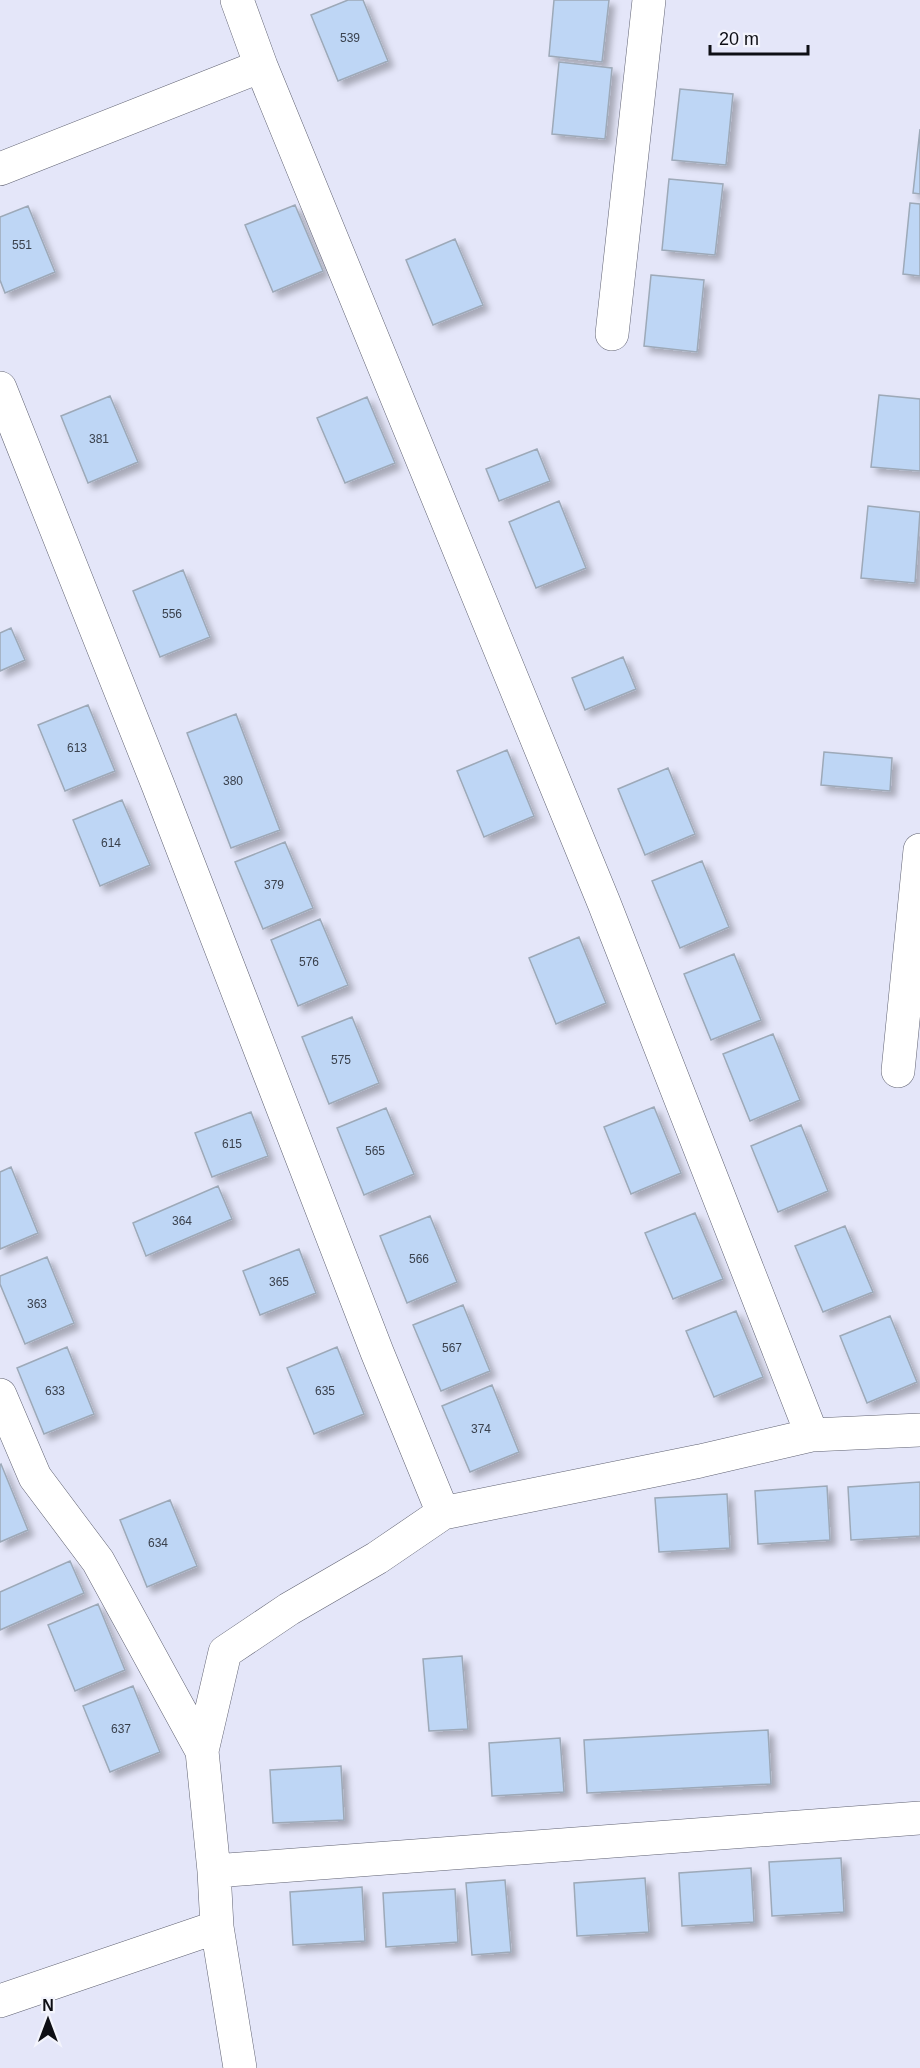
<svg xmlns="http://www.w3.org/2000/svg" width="920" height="2068" font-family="Arial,sans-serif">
	<defs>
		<filter id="shadow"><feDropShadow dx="5.5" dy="5.5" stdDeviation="3" flood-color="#0004"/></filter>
	</defs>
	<rect width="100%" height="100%" fill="#e4e6f9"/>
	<path fill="#bed6f5" stroke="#9da9b8" stroke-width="1.5" filter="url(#shadow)" d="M348 0H363L388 61 338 81 311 15Z
		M554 0H609L602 62 549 56Z
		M559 62 612 68 605 139 552 134Z
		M680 89 733 94 726 165 672 160Z
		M920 129V194L913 193Z
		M669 179 723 184 715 255 662 250Z
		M910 203 920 204V276L903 274Z
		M295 205 323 271 273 292 245 225Z
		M28 206 55 272 5 293 0 280V217Z
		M455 239 483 305 433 325 406 260Z
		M651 275 704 280 697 352 644 346Z
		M879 395 920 399V471L871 467Z
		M110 396 138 462 88 483 61 416Z
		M367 397 395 463 345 483 317 418Z
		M537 449 550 481 499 501 486 469Z
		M559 501 586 568 536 588 509 522Z
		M868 506 920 512 915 583 861 578Z
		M183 570 210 637 160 657 133 591Z
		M11 628 25 660 0 671V633Z
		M623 657 636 689 585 710 572 678Z
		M88 705 115 771 65 791 38 725Z
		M236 714 280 830 231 848 187 733Z
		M507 750 534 816 484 837 457 771Z
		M824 752 892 758 890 791 821 785Z
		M668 768 695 834 645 855 618 789Z
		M122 800 150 865 100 886 73 820Z
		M285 842 313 908 263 929 235 862Z
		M702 861 729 927 680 948 652 881Z
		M320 919 348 985 298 1006 271 940Z
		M579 937 606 1003 556 1024 529 958Z
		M734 954 761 1020 711 1040 684 974Z
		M352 1017 379 1083 329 1104 302 1037Z
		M773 1034 800 1100 750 1121 723 1054Z
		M654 1107 681 1173 631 1194 604 1127Z
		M386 1108 414 1174 364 1195 337 1128Z
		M251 1112 268 1156 212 1177 195 1133Z
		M801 1125 828 1191 778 1212 751 1146Z
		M11 1167 38 1233 0 1249V1172Z
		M218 1186 232 1219 146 1256 133 1223Z
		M695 1213 723 1279 673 1299 645 1233Z
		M430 1216 457 1282 407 1303 380 1236Z
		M845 1226 873 1292 823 1312 795 1246Z
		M299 1249 316 1293 260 1315 243 1271Z
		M47 1257 74 1323 25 1344 0 1284V1276Z
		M463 1305 490 1371 441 1391 413 1325Z
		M736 1311 763 1377 714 1397 686 1331Z
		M890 1316 917 1382 867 1403 840 1336Z
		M67 1347 94 1414 44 1434 17 1368Z
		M337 1347 364 1414 314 1434 287 1368Z
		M492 1385 519 1452 470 1472 442 1406Z
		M1 1464 28 1530 0 1542V1465Z
		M920 1482V1536L851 1540 848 1487Z
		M827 1486 830 1540 758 1544 755 1491Z
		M727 1494 730 1548 659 1552 655 1498Z
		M170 1500 197 1566 147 1587 120 1520Z
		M70 1561 84 1593 0 1630V1592Z
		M98 1604 125 1670 75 1691 48 1625Z
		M462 1656 468 1729 429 1731 423 1659Z
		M133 1686 160 1752 110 1772 83 1706Z
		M768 1730 771 1784 587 1793 584 1740Z
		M560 1738 564 1792 492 1796 489 1743Z
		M341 1766 344 1820 273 1823 270 1770Z
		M841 1858 844 1912 772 1916 769 1862Z
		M751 1868 754 1922 682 1926 679 1873Z
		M645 1878 649 1932 577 1936 574 1883Z
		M505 1880 511 1952 472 1955 466 1883Z
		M362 1887 365 1941 293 1945 290 1892Z
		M455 1889 458 1942 386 1947 383 1893Z"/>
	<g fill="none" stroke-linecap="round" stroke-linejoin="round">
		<g stroke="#606272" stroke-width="34">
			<path id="street" d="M237 0 261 66
				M0 169 261 66 604 903 812 1435
				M612 334 649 0
				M0 388 158 785 377 1352 443 1513
				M898 1071 920 850
				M0 1395 35 1477 98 1561 202 1751
				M214 1871 920 1818
				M0 2001 217 1927
				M240 2068 217 1927 214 1871 202 1751 225 1652 289 1609 377 1558 443 1513 700 1461 812 1435 920 1430"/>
		</g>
		<use href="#street" stroke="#fff" stroke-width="33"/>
	</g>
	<g text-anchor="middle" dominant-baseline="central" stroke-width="4.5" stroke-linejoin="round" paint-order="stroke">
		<g font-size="12" fill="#3a414d">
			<text x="350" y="38">539</text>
			<text x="22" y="245">551</text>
			<text x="99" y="439">381</text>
			<text x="172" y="614">556</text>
			<text x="77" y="748">613</text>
			<text x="233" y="781">380</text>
			<text x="111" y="843">614</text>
			<text x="274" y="885">379</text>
			<text x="309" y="962">576</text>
			<text x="341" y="1060">575</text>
			<text x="232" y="1144">615</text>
			<text x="375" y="1151">565</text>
			<text x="182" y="1221">364</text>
			<text x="419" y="1259">566</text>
			<text x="279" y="1282">365</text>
			<text x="37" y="1304">363</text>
			<text x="452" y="1348">567</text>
			<text x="55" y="1391">633</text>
			<text x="325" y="1391">635</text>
			<text x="481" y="1429">374</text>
			<text x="158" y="1543">634</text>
			<text x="121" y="1729">637</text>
		</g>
	</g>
	<g transform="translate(48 2020)" stroke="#f3f4fc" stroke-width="4.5" paint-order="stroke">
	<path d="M0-4.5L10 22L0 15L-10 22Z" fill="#0e0f15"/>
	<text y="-9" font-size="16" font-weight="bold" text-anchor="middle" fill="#0e0f15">N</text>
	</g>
	<path d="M710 45v9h98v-9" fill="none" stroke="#0e0f15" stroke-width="3"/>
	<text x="719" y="45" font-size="18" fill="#0e0f15" stroke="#f3f4fc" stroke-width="4.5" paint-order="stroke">20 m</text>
</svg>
